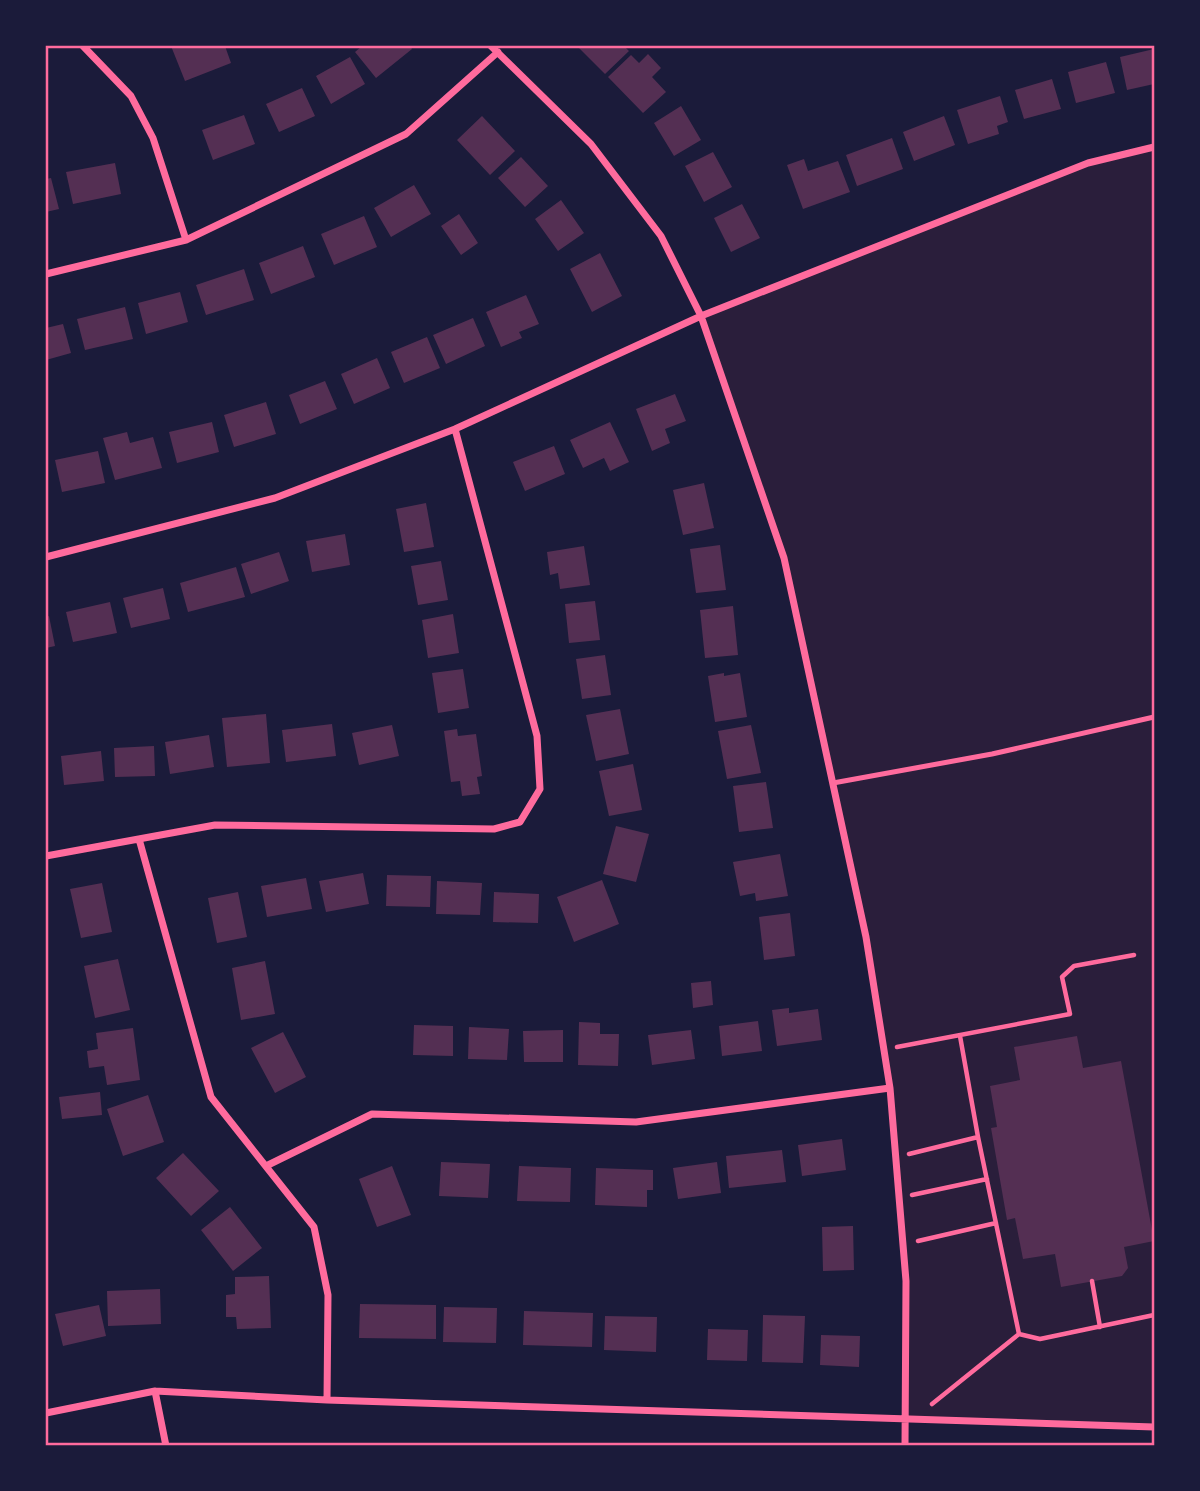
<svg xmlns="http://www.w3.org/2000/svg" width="1200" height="1491" font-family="Poppins,sans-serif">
	<rect width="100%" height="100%" fill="#1b1b3a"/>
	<path fill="#2a1e3b" d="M1154 147V1427L904 1420 906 1281 890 1088 836 799 784 558 701 316 1088 163Z"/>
	<path fill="#542f53" d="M171 46H225L231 63 185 81Z
		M362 46H410L412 49 376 78 355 52Z
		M577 46H624L629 51 605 74Z
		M1154 49V84L1127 90 1120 57Z
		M648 54 661 68 652 77 666 92 643 113 608 77 631 55 639 63Z
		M350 57 365 84 331 104 316 76Z
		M1106 62 1115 93 1076 103 1068 72Z
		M1052 79 1061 109 1024 119 1015 90Z
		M302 88 315 116 279 132 266 104Z
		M1000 96 1008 122 997 126 999 134 968 144 957 110Z
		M681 106 701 140 674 156 654 123Z
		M244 115 255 144 213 160 202 130Z
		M482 116 515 151 490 175 457 140Z
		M944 116 955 145 914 161 903 132Z
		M892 138 903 169 857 186 846 155Z
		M713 152 732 187 704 202 685 166Z
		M521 157 548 186 525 207 498 178Z
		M804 159 808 171 838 161 850 192 803 209 787 165Z
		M115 163 121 194 73 204 66 172Z
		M51 178 59 209 46 212V179Z
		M414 185 431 214 391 237 374 208Z
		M561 200 584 233 558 251 535 219Z
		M742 204 760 238 731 252 714 218Z
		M459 214 478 243 461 255 441 226Z
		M364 216 377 247 334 265 321 234Z
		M303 246 315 277 271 294 259 263Z
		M600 253 622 296 592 312 570 269Z
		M244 269 254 300 206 315 196 285Z
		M180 292 188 322 146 334 138 303Z
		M526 295 539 324 519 332 522 338 501 347 486 312Z
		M125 307 133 339 85 350 77 319Z
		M473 318 485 346 446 364 433 335Z
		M63 324 71 353 46 360V328Z
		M427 337 440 368 404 383 391 352Z
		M377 358 390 388 354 404 341 374Z
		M325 381 337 409 300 424 289 395Z
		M675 394 686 421 665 429 670 443 652 451 636 409Z
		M266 402 276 434 234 447 224 415Z
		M212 422 219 452 177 463 169 432Z
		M610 422 629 462 610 471 604 458 583 468 570 440Z
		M127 432 130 443 153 437 162 468 115 480 103 438Z
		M554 446 565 474 525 491 513 462Z
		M98 451 105 483 62 492 55 460Z
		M704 483 714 528 683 535 673 490Z
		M426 503 434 547 404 552 396 509Z
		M345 534 350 565 312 572 306 541Z
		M720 545 726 590 696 593 690 549Z
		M584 546 590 585 560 589 558 573 550 575 547 552Z
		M279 552 289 581 251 594 241 564Z
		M441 561 448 600 418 605 411 566Z
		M236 567 245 597 188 612 180 583Z
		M163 588 170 619 131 628 123 598Z
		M595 601 600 640 569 643 565 604Z
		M110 602 117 633 73 642 66 612Z
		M733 606 738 655 705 658 700 610Z
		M453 614 459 653 428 658 422 620Z
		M49 616 55 646 46 648V617Z
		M605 655 611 695 582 699 576 659Z
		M463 669 469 708 438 713 432 673Z
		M724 673V676L740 673 747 717 715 722 708 676Z
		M620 709 629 754 596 761 586 715Z
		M266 714 270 763 227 767 222 718Z
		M332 724 336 756 286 762 282 730Z
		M392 725 399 756 359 765 352 733Z
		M751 725 761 773 727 779 718 731Z
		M457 729 458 736 476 734 482 776 477 777 480 794 462 796 460 781 451 782 444 731Z
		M209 735 214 767 170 774 165 742Z
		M154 746 155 776 115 777 114 748Z
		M101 751 104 781 64 785 61 756Z
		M633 764 642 810 609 816 599 771Z
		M766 782 773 828 739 832 733 786Z
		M616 826 649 834 636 882 603 874Z
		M780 854 788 896 756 901 755 893 740 896 733 862Z
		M363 873 369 904 326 912 319 881Z
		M387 875 431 876 430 907 386 906Z
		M306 878 312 909 267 917 261 886Z
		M602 880 619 924 574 942 557 897Z
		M437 881 482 883 480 915 436 914Z
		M102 883 112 932 81 938 70 889Z
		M238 892 247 937 217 943 208 898Z
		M494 892 539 894 538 923 493 922Z
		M790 913 795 956 764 960 759 917Z
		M118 959 130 1010 95 1018 84 966Z
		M265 961 275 1014 241 1020 232 968Z
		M711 981 713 1005 693 1008 691 983Z
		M789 1008V1013L818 1009 822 1040 777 1046 772 1010Z
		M758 1021 762 1051 722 1056 719 1026Z
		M579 1022 600 1023V1034H619L618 1066 578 1065Z
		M414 1025 453 1026V1056L413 1055Z
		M469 1027 509 1029 507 1060 468 1059Z
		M133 1028 140 1080 107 1085 104 1066 89 1068 87 1051 98 1049 96 1033Z
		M563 1030V1062H524L523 1031Z
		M691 1030 695 1059 652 1065 648 1035Z
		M283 1032 306 1077 275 1093 251 1048Z
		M1077 1036 1083 1068 1121 1061 1154 1241 1124 1247 1128 1268 1122 1276 1061 1287 1055 1254 1023 1259 1015 1218 1007 1220 991 1128 997 1127 990 1086 1020 1080 1014 1047Z
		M100 1092 102 1115 62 1119 59 1097Z
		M148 1095 164 1142 123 1156 107 1109Z
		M842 1139 846 1170 802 1176 798 1145Z
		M782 1150 786 1182 729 1188 726 1156Z
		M183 1153 219 1191 191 1216 156 1178Z
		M441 1162 490 1164 488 1198 439 1196Z
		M717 1162 721 1193 678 1199 673 1168Z
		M392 1166 411 1215 377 1227 359 1179Z
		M519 1166 571 1168 570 1202 517 1201Z
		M596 1168 653 1170V1190H647V1207L595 1205Z
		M230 1207 262 1248 233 1271 201 1230Z
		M853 1226 854 1270 823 1271 822 1227Z
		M269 1276 271 1328 237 1329 236 1317H226V1295L235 1294V1277Z
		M160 1289 161 1324 108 1326 107 1291Z
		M360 1304 436 1305V1339L359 1338Z
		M99 1305 106 1336 63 1346 55 1314Z
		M444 1307 497 1308 496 1343 443 1342Z
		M524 1311 593 1313 592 1347 523 1345Z
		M763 1315 805 1316 803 1363 762 1362Z
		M605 1316 657 1317 656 1352 604 1350Z
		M708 1329 748 1330 747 1361 707 1360Z
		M821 1335 860 1336 859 1367 820 1365Z"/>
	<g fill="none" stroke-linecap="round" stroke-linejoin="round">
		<path stroke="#ff6b9d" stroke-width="4.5" d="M960 1036 978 1137
			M897 1047 1070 1014 1062 977 1074 966 1134 955
			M909 1154 978 1137 1019 1334
			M912 1195 987 1179
			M918 1241 996 1223
			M1092 1281 1100 1327
			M1019 1334 1040 1339 1154 1315
			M932 1404 1019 1334"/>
		<path stroke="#ff6b9d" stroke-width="5" d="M833 783 992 754 1154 717"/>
		<path stroke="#ff6b9d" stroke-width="7" d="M83 46 131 96 153 138 186 240
			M491 46 591 144 661 236 701 316 784 558 866 937 890 1088 906 1281 905 1446
			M46 274 186 240 406 134 498 52
			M46 557 275 498 455 429 701 316 1088 163 1154 147
			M139 839 211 1097 314 1227 328 1295 327 1400
			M46 856 215 825 494 829 520 822 540 789 537 736 455 429
			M266 1166 372 1114 636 1122 890 1088
			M155 1391 166 1446
			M46 1413 155 1391 327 1400 1154 1427"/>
	</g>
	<rect width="1200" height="1491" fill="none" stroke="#1b1b3a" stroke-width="94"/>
	<rect x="47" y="47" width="1106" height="1397" fill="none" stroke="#ff6b9d" stroke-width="2.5"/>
</svg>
